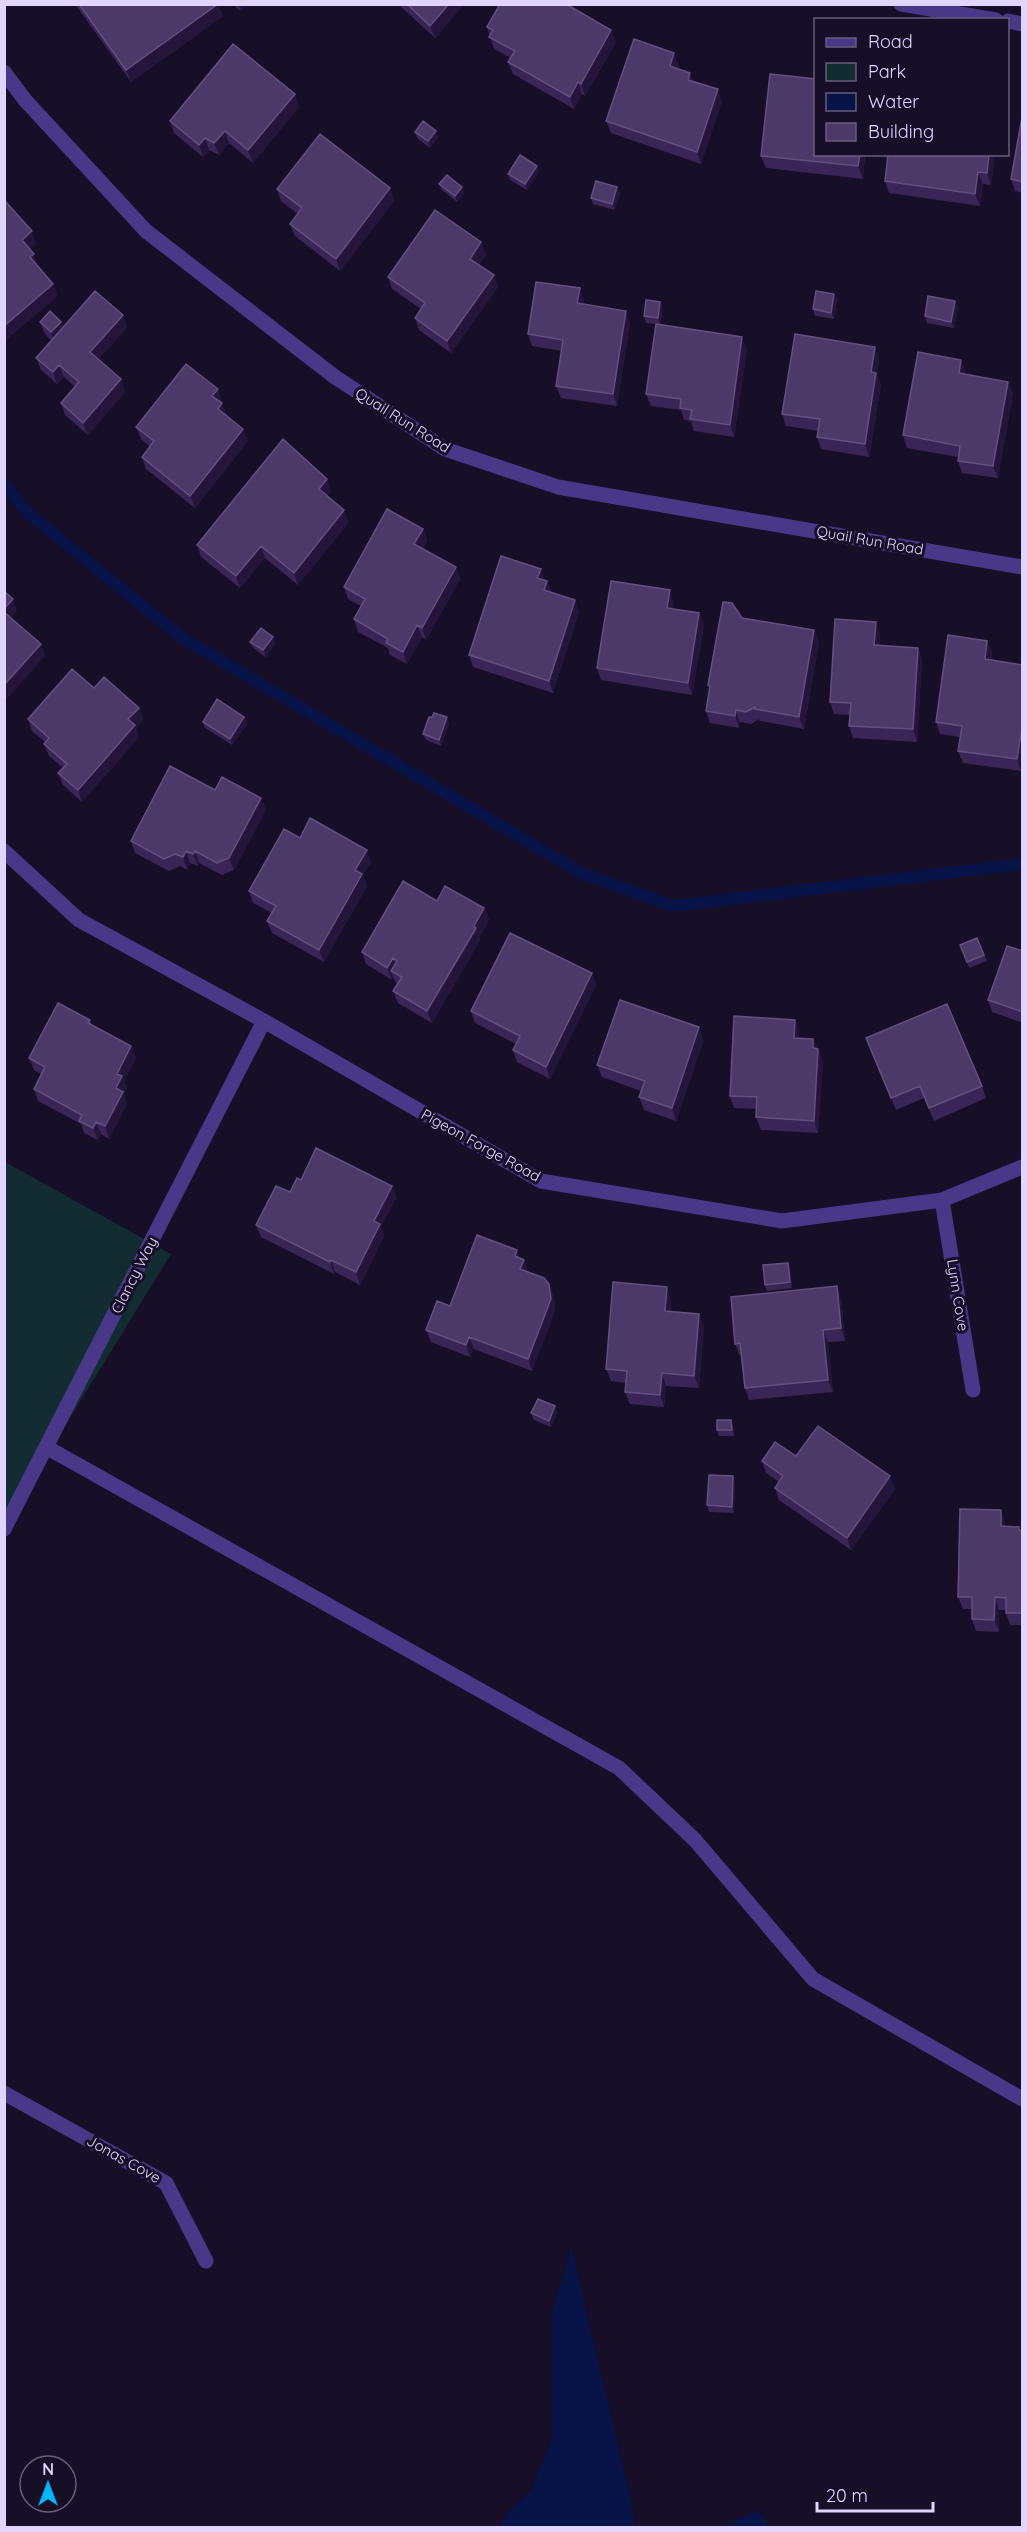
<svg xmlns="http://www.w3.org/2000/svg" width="1027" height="2532" font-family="Quicksand,sans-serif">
	<rect width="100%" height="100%" fill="#170e27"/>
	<path fill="#112d31" d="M5 1162 171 1254 5 1523Z"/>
	<path fill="#081347" d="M571 2246 632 2504 635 2527H500L506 2513 530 2492 552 2439V2313Z
		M756 2511 766 2519 768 2527H730L734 2521Z"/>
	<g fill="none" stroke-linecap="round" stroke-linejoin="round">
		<path stroke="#081347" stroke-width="12" d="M4 484 28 513 181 637 581 873 673 906 1022 864"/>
		<path stroke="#493788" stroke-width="15" d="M901 4 996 20
			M1008 21 1022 24
			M4 72 25 100 146 231 335 377 445 449 558 487 1022 567
			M4 851 79 920 264 1021 541 1181 782 1221 942 1200 1022 1167
			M942 1200 973 1390
			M46 1447 619 1768 695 1840 813 1979 1022 2099
			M4 1529 264 1021
			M4 2093 166 2183 206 2261"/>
	</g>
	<path fill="#392656" d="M75 4H218L223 16 131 82Z
		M233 4H247L240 11Z
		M398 4H464L435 38Z
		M487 27 616 42 585 96 582 94 574 109 513 74 508 62 511 58 494 49Z
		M679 65 678 69 693 81 722 101 701 164 611 133 606 121Z
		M295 94 299 107 253 163 229 143 219 155 209 150 203 157 174 133 170 121Z
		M1022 117 1023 193 1015 191 1011 179Z
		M436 131 438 137 430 148 417 138 415 132Z
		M865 154 863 179 766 168 761 156Z
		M888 154H995L991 185 983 184 980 206 889 193 885 181Z
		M539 172 527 190 510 180 508 174Z
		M439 184 464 193 457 202 442 190Z
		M617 187 620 193 615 210 593 204 591 198Z
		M390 188 394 201 340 271 295 236 290 224 298 214 281 201 277 189Z
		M481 242 486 255 479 265 494 275 498 287 451 353 419 330 415 318 421 309 392 289 388 277Z
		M834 294 837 300 834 319 815 316 813 309Z
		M584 300 583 304 630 323 617 406 561 398 556 386 562 351 532 346 528 334Z
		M660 302 663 309 660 325 747 349 734 437 694 431 691 421 684 420 681 410 651 406 646 394 656 324 646 323 644 316Z
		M958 307 954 328 927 323 925 316Z
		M40 322H61L63 328 127 327 98 360 121 379 125 392 88 435 65 415 61 403 75 387 64 377 57 384 41 370 36 358 52 341 45 334Z
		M879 359 877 375 881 385 869 457 821 449 817 437 818 431 786 426 782 414Z
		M966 372V374L1008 382 1013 394 998 478 962 473 958 461V457L907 448 903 435Z
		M222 401 221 402 227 415 248 441 195 508 146 469 142 457 150 447 141 439 136 427Z
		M327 479 331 491 327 496 349 522 298 585 265 558 240 588 201 557 197 545Z
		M423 529 427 541 423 549 456 567 460 579 426 640 422 637 407 664 390 655 388 648 358 632 354 619 361 606 348 599 344 587Z
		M545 580 551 592 579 612 553 693 473 667 469 655Z
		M674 603 673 609 699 613 704 625 692 695 601 680 597 668Z
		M742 618 814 630 819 642 804 729 760 721 759 719 751 724 740 722 739 728 710 723 706 711 709 689 708 685Z
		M880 634 879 645 918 648 922 660 917 742 853 738 849 726 850 715 834 714 830 702Z
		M273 637 275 643 266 657 253 648 250 642Z
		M987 641 992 653 991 660 1023 665V762L1021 771 963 763 958 751 960 737 940 734 936 722Z
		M94 688 139 708 143 720 136 728 139 737 82 802 63 785 58 773 63 768 49 756 44 744 45 742 32 731 28 719Z
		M244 717 247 724 232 745 205 728 203 722Z
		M432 717H447L449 724 441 746 426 740 423 734Z
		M215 790 261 798 266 810 234 870 222 875 199 863 198 866 190 863 187 870 180 866 169 871 135 853 131 841Z
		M300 838 371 862 363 876 367 886 324 962 272 933 267 921 272 913 253 903 249 891Z
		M437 901 484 908 489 920 479 937 480 940 432 1023 398 1003 393 991 397 984 396 983 393 977 392 980 366 964 362 952Z
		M977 938 987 961 969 968 960 945Z
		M1023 951V1023L992 1012 988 1000Z
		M592 973 596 985 550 1079 517 1062 513 1050 516 1044 475 1023 471 1011Z
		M90 1020 92 1025 131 1046 136 1058 124 1081 127 1088 124 1094 127 1104 109 1139 101 1134 98 1140 84 1133 81 1124 38 1101 34 1089 41 1074 34 1070 29 1058Z
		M799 1032V1038L813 1039 823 1061 818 1133 761 1130 756 1117 757 1109 734 1108 730 1096Z
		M866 1038 982 1086 986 1098 934 1121 924 1098 896 1110Z
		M704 1039 676 1121 644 1110 639 1097 641 1091 602 1077 597 1065Z
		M301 1180 392 1186 396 1198 381 1227 384 1236 360 1285 335 1272 334 1274 261 1237 256 1225 290 1192Z
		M520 1258 528 1272 554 1296 555 1311 532 1371 474 1349 470 1357 431 1342 426 1330 450 1306Z
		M788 1263 790 1269 792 1288 767 1291 765 1285Z
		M841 1298 845 1341 828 1342 833 1392 749 1400 745 1388 741 1356H740L735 1344Z
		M671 1299V1312L704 1326 699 1388 666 1386 664 1407 630 1404 625 1392 626 1383 611 1381 606 1369Z
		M555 1406 557 1413 551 1427 534 1420 531 1413Z
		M733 1426 734 1436H719L717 1430Z
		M796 1456 895 1489 851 1550 779 1500 775 1488 779 1482 766 1473 762 1461Z
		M735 1482 734 1513 709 1512 707 1505Z
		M1005 1522V1526L1023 1531V1625H1010L1006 1613V1610H999V1632L976 1631 972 1619V1609H963L958 1597Z"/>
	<path fill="#24153b" d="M218 4 223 16 131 82 126 70Z
		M239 4H247L240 11Z
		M449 4H464L435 38 430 26Z
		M611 30 616 42 585 96 581 84Z
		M674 53 679 65 674 78 670 66Z
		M690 73 695 85 688 80Z
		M578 82 582 94 574 109 570 97Z
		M718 89 722 101 701 164 697 152Z
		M295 94 299 107 253 163 248 150Z
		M225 131 229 143 219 155 214 143Z
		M436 131 438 137 430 148 428 141Z
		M205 138 209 150 203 157 199 145Z
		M860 154H865L863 179 858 166Z
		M989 154H995L991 185 987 173Z
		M537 166 539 172 527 190 525 184Z
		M978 172 983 184 980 206 975 194Z
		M462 187 464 193 457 202 455 196Z
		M617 187 620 193 615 210 612 204Z
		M390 188 394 201 340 271 336 259Z
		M32 231 36 244 26 252 22 240Z
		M481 242 486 255 475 271 470 259Z
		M34 254 38 266 30 257Z
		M494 275 498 287 451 353 447 341Z
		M53 284 58 296 4 342V326Z
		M580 288 584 300 582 315 577 303Z
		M834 294 837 300 834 319 831 313Z
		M955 301 958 307 954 328 951 322Z
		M660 302 663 309 660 325 658 318Z
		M626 311 630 323 617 406 613 394Z
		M123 315 127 327 94 365 90 352Z
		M61 322 65 334 55 344 51 332Z
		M742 337 747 349 734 437 730 425Z
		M875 347 879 359 877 375 881 385 869 457 865 444 871 372Z
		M961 360 966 372 964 385 959 373Z
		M59 365 64 377 57 384 53 372Z
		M121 379 125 392 88 435 83 423Z
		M1008 382 1013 394 998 478 993 466Z
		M218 389 222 401 217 408 212 396Z
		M222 403 227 415 218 409Z
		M243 429 248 441 195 508 190 496Z
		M327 479 331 491 323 502 319 489Z
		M344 510 349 522 298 585 294 573Z
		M423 529 427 541 419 556 414 544Z
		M261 546 265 558 240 588 236 576Z
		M456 567 460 579 426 640 422 628Z
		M541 569 545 581 537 578Z
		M547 581 552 593 544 590Z
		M670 590 674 603 671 620 667 608Z
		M13 599 17 611 7 623 4 614V609Z
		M575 600 579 612 553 693 549 681Z
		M699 613 704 625 692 695 688 683Z
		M876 622 880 634 879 657 874 645Z
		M417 625 422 637 407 664 403 652Z
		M814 630 819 642 804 729 799 717Z
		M273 637 275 643 266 657 263 650Z
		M987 641 992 653 989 671 985 659Z
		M41 644 45 656 4 702V685Z
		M918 648 922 660 917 742 913 729Z
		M139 708 143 720 136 728 139 737 82 802 78 790 128 719Z
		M736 710 740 722 739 728 735 716Z
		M244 717 247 724 232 745 230 739Z
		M447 717 449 724 441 746 439 740Z
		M1022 722 1023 762 1021 771 1017 759Z
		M261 798 266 810 234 870 229 858Z
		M367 850 371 862 363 876 367 886 324 962 319 950 355 870Z
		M186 851 190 863 187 870 183 857Z
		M195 851 199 863 198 866 193 854Z
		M484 908 489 920 479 937 480 940 432 1023 427 1011Z
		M393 958 397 971H391L393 977 392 980 387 968Z
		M592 973 596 985 550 1079 546 1067Z
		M795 1020 799 1032 798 1050 794 1038Z
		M699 1027 704 1039 676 1121 672 1108Z
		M813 1039 818 1051 813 1048Z
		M131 1046 136 1058 124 1081 127 1088 124 1094 127 1104 109 1139 105 1126 116 1088 117 1074Z
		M818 1049 823 1061 818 1133 814 1121Z
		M96 1122 101 1134 98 1140 93 1128Z
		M392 1186 396 1198 381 1227 384 1236 360 1285 356 1272 374 1221Z
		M517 1250 522 1262 515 1256Z
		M331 1260 335 1272 334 1274 330 1262Z
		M524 1260 529 1272 525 1281 520 1269Z
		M788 1263 790 1269 792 1288 790 1282Z
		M549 1284 554 1296 555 1311 532 1371 528 1359Z
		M837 1286 841 1298 845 1341 841 1328Z
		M667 1287 671 1299 670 1323 665 1311Z
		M699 1314 704 1326 699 1388 694 1376Z
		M823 1330 828 1342 833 1392 828 1380Z
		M469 1337 474 1349 470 1357 466 1345Z
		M662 1373 666 1386 664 1407 660 1395Z
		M555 1406 557 1413 551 1427 549 1421Z
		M731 1420 733 1426 734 1436 732 1430Z
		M733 1476 735 1482 734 1513 732 1507Z
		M890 1476 895 1489 851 1550 847 1538Z
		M1001 1510 1005 1522V1538L1001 1526Z
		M995 1597 999 1610V1632L994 1620Z"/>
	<path fill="#4b3968" stroke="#625180" stroke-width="1.5" d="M79 4H218L126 70Z
		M407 4H449L430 26Z
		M500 4H566L611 30 581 84 578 82 570 97 508 62 515 51 489 37 493 30 487 27Z
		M634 39 674 53 670 66 690 73 688 80 718 89 697 152 606 121Z
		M233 44 295 94 248 150 225 131 214 143 205 138 199 145 170 121Z
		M770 74 816 79V154H860L858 166 761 156Z
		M1022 117H1023V182L1011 179Z
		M423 121 436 131 428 141 415 132Z
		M320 134 390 188 336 259 290 224 302 208 277 189Z
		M888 154H989L987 173 978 172 975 194 885 181Z
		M520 155 537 166 525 184 508 174Z
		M447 175 462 187 455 196 439 184Z
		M596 181 617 187 612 204 591 198Z
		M4 201H5L32 231 22 240 34 254 30 257 53 284 4 326Z
		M435 210 481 242 470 259 494 275 447 341 415 318 425 303 388 277Z
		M536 282 580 288 577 303 626 311 613 394 556 386 563 340 528 334Z
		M95 291 123 315 90 352 121 379 83 423 61 403 79 382 59 365 53 372 36 358Z
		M816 291 834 294 831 313 813 309Z
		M928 296 955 301 951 322 925 316Z
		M646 300 660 302 658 318 644 316Z
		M50 311 61 322 51 332 40 322Z
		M656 324 742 337 730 425 690 419 692 410 680 408 681 399 646 394Z
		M795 334 875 347 871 372 876 373 865 444 817 437 820 419 782 414Z
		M918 352 961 360 959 373 1008 382 993 466 958 461 960 446 903 435Z
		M186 364 218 389 212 396 222 403 218 409 243 429 190 496 142 457 154 441 136 427Z
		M283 439 327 479 319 489 344 510 294 573 261 546 236 576 197 545Z
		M387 509 423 529 414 544 456 567 422 628 417 625 403 652 386 643 388 639 354 619 365 599 344 587Z
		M501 556 541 569 537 578 547 581 544 590 575 600 549 681 469 655Z
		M611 581 670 590 667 608 699 613 688 683 597 668Z
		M4 591 13 599 4 609Z
		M723 602 732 603 742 618 814 630 799 717 755 709V707L746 712 736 710 735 716 706 711 710 686 708 685Z
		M4 612 41 644 4 685Z
		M835 619 876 622 874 645 918 648 913 729 849 726 851 703 830 702Z
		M261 628 273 637 263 650 250 642Z
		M948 635 987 641 985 659 1023 665V722L1017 759 958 751 962 726 936 722Z
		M72 669 94 688 104 677 139 708 128 719 135 725 78 790 58 773 67 764 44 744 49 738 28 719Z
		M217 699 244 717 230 739 203 722Z
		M434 713 447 717 439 740 423 734 429 717H432Z
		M170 766 215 790 222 777 261 798 229 858 217 863 195 851 193 854 186 851 183 857 175 854 164 859 131 841Z
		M310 818 367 850 355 870 362 874 319 950 267 921 276 906 249 891 284 829 300 838Z
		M403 881 437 901 445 886 484 908 474 926 476 928 427 1011 393 991 402 977 391 971 397 961 393 958 387 968 362 952Z
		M510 933 592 973 546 1067 513 1050 520 1036 471 1011Z
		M977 938 984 955 967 962 960 945Z
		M1007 946 1023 951V1012L988 1000Z
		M620 1000 699 1027 672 1108 639 1097 645 1081 597 1065Z
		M58 1003 90 1020 88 1023 131 1046 117 1074 122 1076 116 1088 123 1092 105 1126 96 1122 93 1128 79 1121 82 1115 34 1089 45 1067 29 1058Z
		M947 1004 982 1086 929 1108 920 1086 891 1098 866 1038Z
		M734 1016 795 1020 794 1038 813 1039V1048L818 1049 814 1121 756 1117 757 1097 730 1096Z
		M316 1148 392 1186 374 1221 380 1224 356 1272 331 1260 330 1262 256 1225 276 1186 290 1192 297 1178 301 1180Z
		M477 1235 517 1250 515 1256 524 1260 520 1269 544 1278 549 1284 551 1299 528 1359 469 1337 466 1345 426 1330 437 1301 450 1306Z
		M788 1263 790 1282 765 1285 763 1265Z
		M613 1282 667 1287 665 1311 699 1314 694 1376 662 1373 660 1395 625 1392 627 1371 606 1369Z
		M837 1286 841 1328 823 1330 828 1380 745 1388 740 1343 735 1344 731 1297Z
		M538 1399 555 1406 549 1421 531 1413Z
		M717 1420H731L732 1430H717Z
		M818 1426 890 1476 847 1538 775 1488 783 1476 762 1461 775 1442 796 1456Z
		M709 1475 733 1476 732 1507 707 1505Z
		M960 1509 1001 1510V1526L1019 1527V1530L1023 1531V1613H1006V1598L995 1597 994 1620 972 1619V1597H958Z"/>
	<g text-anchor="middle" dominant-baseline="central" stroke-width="6" stroke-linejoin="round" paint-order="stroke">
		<g font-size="15" fill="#e1d4ff" stroke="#170e27">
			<text transform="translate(403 420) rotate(32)">Quail Run Road</text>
			<text transform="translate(870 540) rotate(10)">Quail Run Road</text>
			<text transform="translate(481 1145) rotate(29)">Pigeon Forge Road</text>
			<text transform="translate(134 1275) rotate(-63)">Clancy Way</text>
			<text transform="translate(958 1295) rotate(81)">Lynn Cove</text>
			<text transform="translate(124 2159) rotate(29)">Jonas Cove</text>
		</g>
	</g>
	<rect width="1027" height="2532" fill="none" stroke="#e1d4ff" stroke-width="12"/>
	<rect x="814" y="18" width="195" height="138" fill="#170e27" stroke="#685d7d" stroke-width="1.5"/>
	<rect x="826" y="38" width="30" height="9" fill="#493788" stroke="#685d7d" stroke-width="1.5"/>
	<text x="868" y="48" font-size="18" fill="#e1d4ff">Road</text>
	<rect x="826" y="63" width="30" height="18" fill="#112d31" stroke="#685d7d" stroke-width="1.5"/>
	<text x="868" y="78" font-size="18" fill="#e1d4ff">Park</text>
	<rect x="826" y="93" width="30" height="18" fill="#081347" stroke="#685d7d" stroke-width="1.5"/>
	<text x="868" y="108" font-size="18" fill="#e1d4ff">Water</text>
	<rect x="826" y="123" width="30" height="18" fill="#4b3968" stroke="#685d7d" stroke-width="1.5"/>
	<text x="868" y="138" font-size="18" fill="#e1d4ff">Building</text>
	<g transform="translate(48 2484)"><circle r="28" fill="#170e27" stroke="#685d7d" stroke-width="1.5"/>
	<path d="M0-4.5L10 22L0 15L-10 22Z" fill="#00b6ff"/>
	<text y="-9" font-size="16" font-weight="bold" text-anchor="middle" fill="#e1d4ff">N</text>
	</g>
	<path d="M817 2502v9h116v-9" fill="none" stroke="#e1d4ff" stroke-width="3"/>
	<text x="826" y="2502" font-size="18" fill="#e1d4ff" stroke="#170e27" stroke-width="4.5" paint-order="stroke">20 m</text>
</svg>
